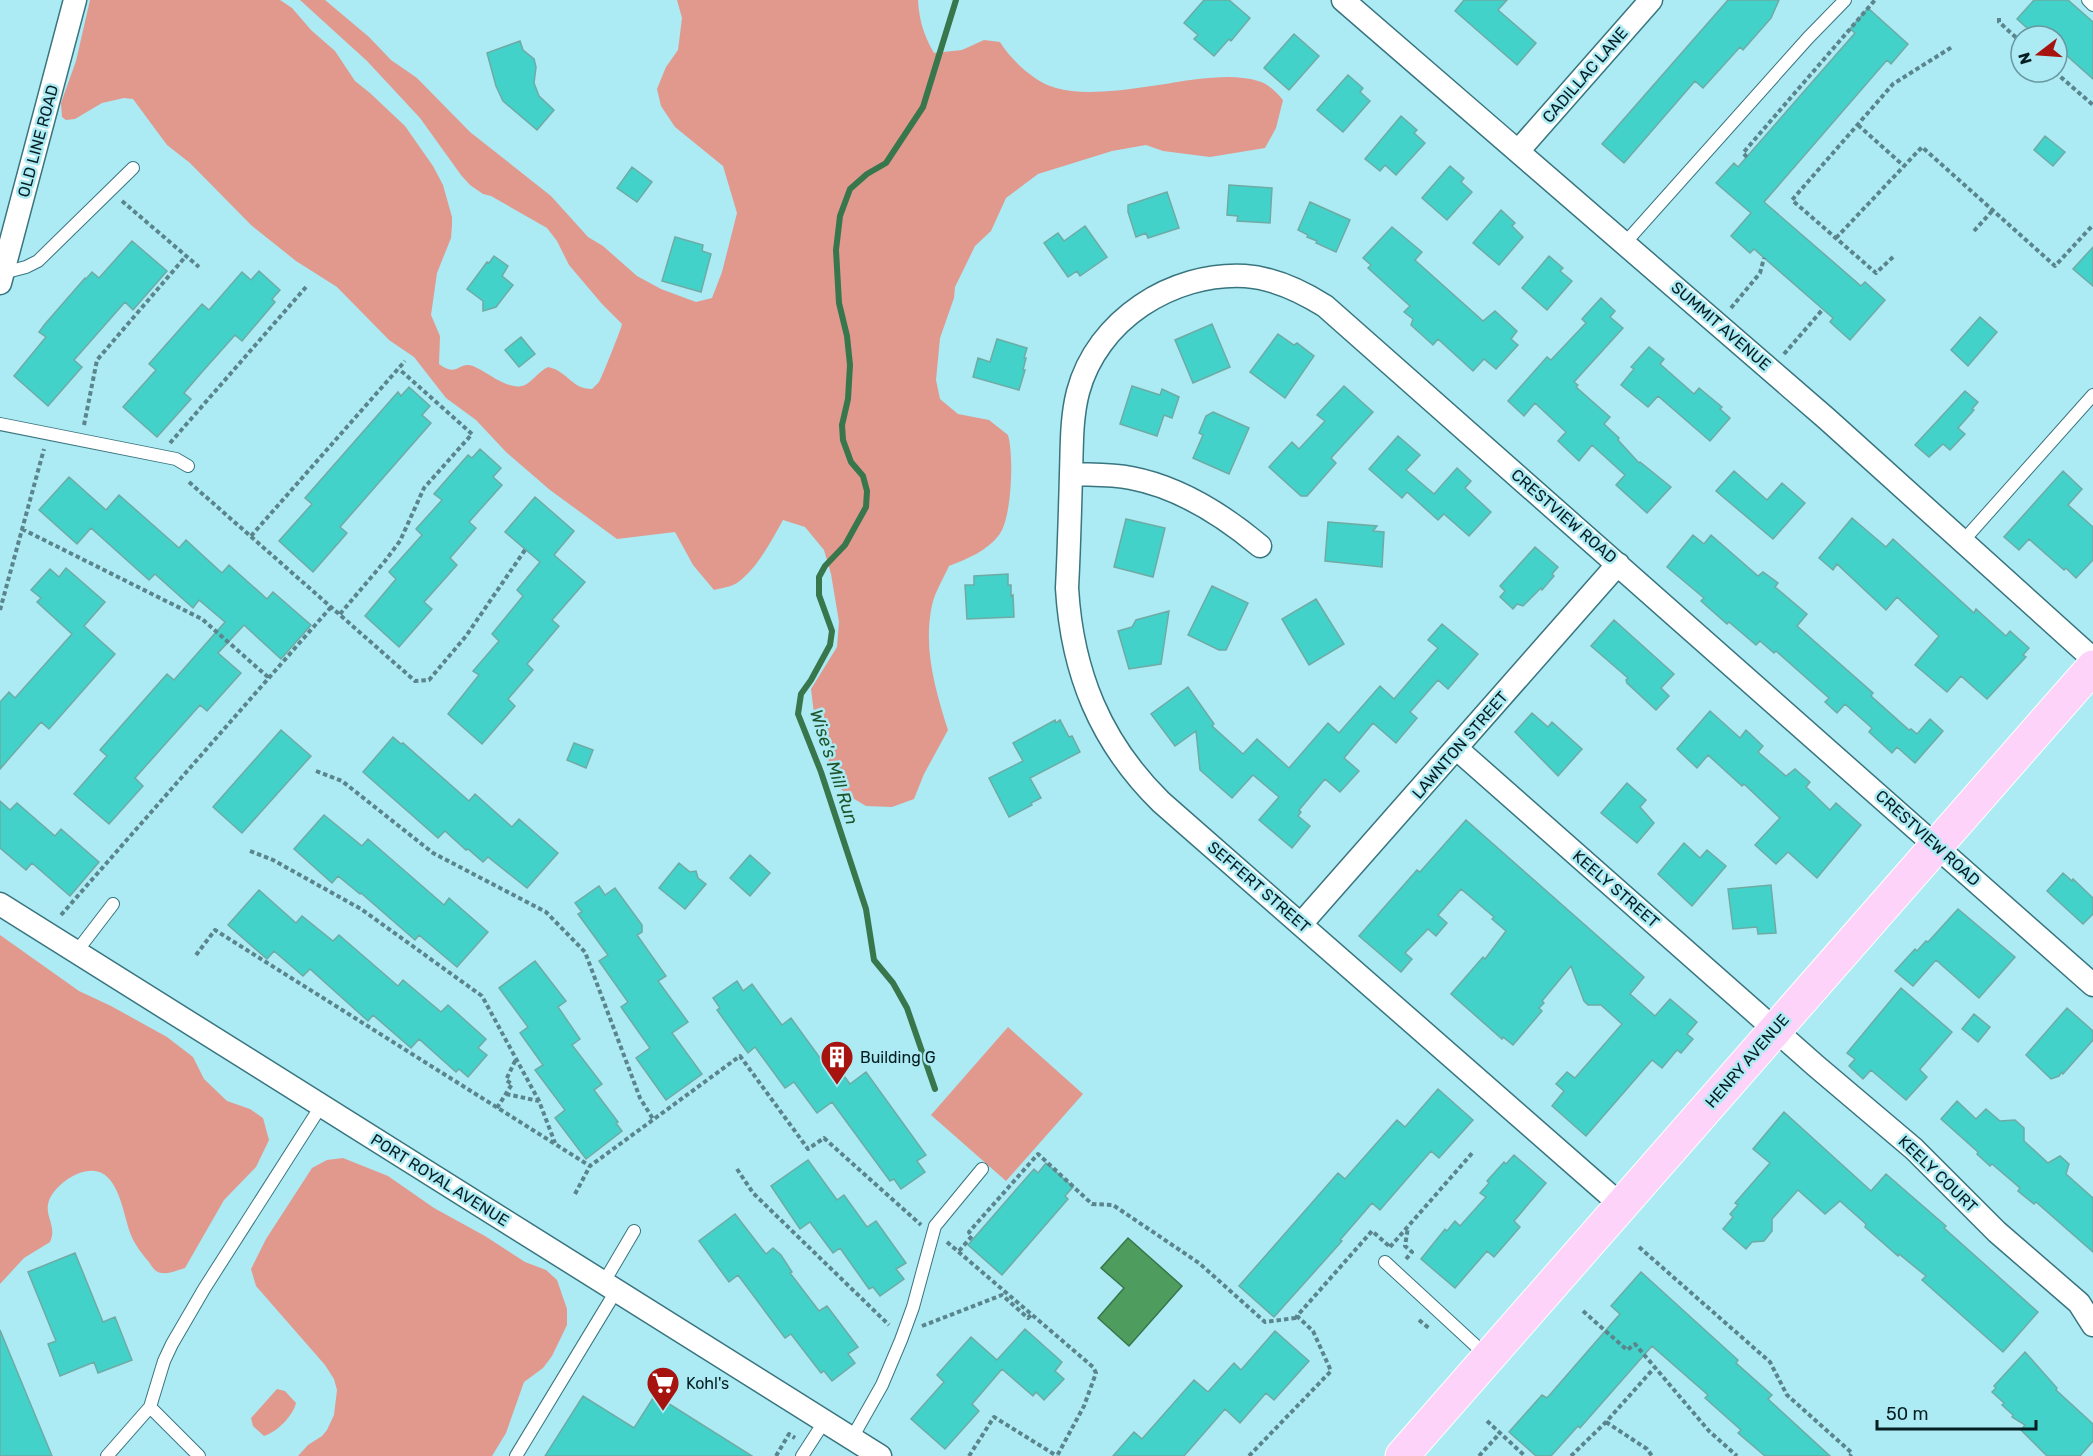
<svg xmlns="http://www.w3.org/2000/svg" width="2093" height="1456" font-family="Rubik,sans-serif">
	<rect width="100%" height="100%" fill="#aceaf4"/>
	<path fill="#e1998e" d="M90 0H280L292 8 311 30 335 51 355 81 370 93 405 126 433 166 443 185 452 217V225L451 238 437 273 431 315 440 336 439 364C458 378 458 361 473 366 488 372 509 392 525 385 533 381 539 371 548 367 568 371 571 389 592 389 593 388 598 383 599 382 602 377 622 327 622 324L602 304 569 265 557 241 547 228 491 196 483 194 470 185 461 175 420 118 367 61 300 0H325L369 37 391 60 417 78 470 132 551 196 588 237 603 246 637 276 661 289 696 302 712 298 722 272 737 213 723 166 675 127 661 106 657 89 666 67 678 50 682 18 677 0H918C919 20 924 36 934 53L962 50 984 40 1000 42C1011 60 1035 83 1056 88 1093 99 1159 84 1198 79 1217 77 1239 75 1258 81 1269 84 1276 92 1283 100L1276 128 1265 148 1210 157 1163 151 1146 145 1112 151 1038 174 1006 198 991 231 975 246 955 287 954 298 940 338 936 380 940 399 958 414 989 420 1008 435C1014 455 1012 519 999 535 987 551 967 559 949 566 943 579 935 592 932 605 923 648 935 689 948 730L924 774 914 799 892 807 866 806 846 794 837 785 815 722 811 689 837 647 839 622 831 574 824 550 805 527 783 520C771 541 758 568 737 583 731 587 721 588 714 590L693 565 675 532 617 539 550 490 506 452 476 420 446 398 414 357 389 340 337 287 296 261 251 225 190 163 167 145 133 99 124 98 102 103 75 119 66 120 62 117 61 103 76 61Z
		M0 935 79 991 111 1006 167 1037 193 1057 204 1079 227 1101 250 1109 263 1118 269 1140 256 1167 224 1200 185 1268C178 1270 169 1274 162 1273 156 1273 152 1267 149 1262 142 1254 135 1245 131 1235 121 1209 118 1157 77 1174 66 1179 56 1187 50 1198 42 1215 58 1225 50 1242L24 1258 0 1284Z
		M1008 1027 1083 1094 1006 1181 931 1115Z
		M343 1158 388 1176 434 1208 485 1236 525 1262 546 1270 557 1280 567 1309V1325L552 1356 543 1368 524 1382 506 1433 492 1456H298L308 1445 322 1436 327 1430 334 1415 337 1390 334 1379 325 1365 256 1286 251 1269 266 1239 312 1168 327 1160Z
		M277 1389 285 1391 296 1403C293 1416 277 1432 264 1436L253 1426 251 1418Z"/>
	<path fill="#4e9c5e" stroke="#38764c" stroke-width="1.5" d="M1128 1238 1182 1286 1129 1346 1098 1318 1124 1288 1101 1268Z"/>
	<g fill="none" stroke-linecap="round" stroke-linejoin="round">
		<path stroke="#38764c" stroke-width="6" d="M935 1089 907 1008 893 983 874 960 866 909 821 772 798 714 801 694 811 680 830 645 832 631 819 595V577L825 566 845 545 866 507 867 491 863 476 851 462 843 440 842 425 848 399 850 365 847 336 839 303 836 250 840 216 850 189 867 174 886 163 923 107 956 0"/>
	</g>
	<path fill="#43d2c9" stroke="#6eaba5" stroke-width="1.5" d="M1204 0H1229L1250 18 1231 41 1229 39 1214 56 1194 39 1198 35 1184 23Z
		M1464 0H1507L1498 10 1536 43 1517 65 1455 11Z
		M1728 0H1779L1771 18 1743 50 1740 47 1703 88 1695 81 1624 163 1602 144Z
		M2034 0H2068L2093 22V79L2057 47V36H2036L2017 19Z
		M1868 8 1908 44 1891 64 1887 60 1764 202 1861 286 1865 282 1885 300 1850 340 1830 322 1833 318 1754 249 1750 253 1731 236 1751 213 1716 183 1734 163 1738 167 1855 33 1850 29Z
		M1294 34 1319 56 1289 90 1264 68Z
		M520 41 523 50 534 59 536 67 534 83 539 96 554 110 537 130 503 101 496 86 487 53Z
		M1348 75 1363 88 1360 92 1370 101 1343 132 1317 110Z
		M1401 116 1417 130 1414 133 1425 143 1396 175 1385 165 1380 171 1365 159Z
		M2045 136 2065 152 2053 166 2034 150Z
		M1450 166 1464 178 1461 182 1472 192 1447 220 1422 198Z
		M632 167 652 182 637 202 617 188Z
		M1229 185 1272 188 1270 223 1237 221 1238 216 1227 215Z
		M1167 192 1179 228 1148 238 1146 233 1136 237 1128 212V205Z
		M1310 202 1350 220 1336 252 1316 243 1317 241 1307 237 1308 235 1298 230Z
		M1501 210 1515 223 1512 226 1523 237 1499 265 1473 243Z
		M1085 226 1107 257 1080 276 1077 271 1068 277 1044 243 1058 233 1064 241Z
		M1392 227 1422 252 1415 260 1417 262 1483 321 1495 311 1517 331 1511 339 1518 345 1496 369 1484 359 1473 371 1438 339 1433 345 1411 325 1413 319 1404 312 1410 306 1368 268 1371 265 1363 258Z
		M675 237 703 245 702 251 711 254 701 292 662 281Z
		M132 241 167 271 133 310 125 302 74 360 82 367 48 406 14 376 46 337 39 332 45 324 85 278 86 279 92 272 99 278Z
		M2093 247V286L2073 269Z
		M494 256 508 266 502 276 513 285 496 307 483 311V301L467 289 487 262 489 263Z
		M1549 256 1563 268 1560 271 1572 281 1547 310 1522 288Z
		M259 271 280 290 272 299 275 302 242 341 235 335 202 372 184 393 191 399 157 437 123 407 156 370 149 364 202 304 209 310 242 272 251 280Z
		M1601 298 1615 311 1610 317 1623 328 1574 382 1578 385 1576 387 1610 417 1604 424 1619 438 1618 440 1639 463 1640 462 1671 487 1647 513 1616 485 1625 475 1592 445 1579 461 1558 441 1566 432 1535 403 1524 416 1508 401 1547 357 1551 360 1586 323 1582 319Z
		M1980 317 1997 332 1968 366 1951 350Z
		M1212 324 1230 367 1193 383 1175 340Z
		M1278 334 1294 345 1297 343 1314 356 1285 398 1250 372Z
		M521 337 535 354 519 367 505 350Z
		M997 339 1027 348 1024 358H1026L1023 370H1025L1019 390 973 377 978 358 990 362Z
		M1649 347 1664 359 1660 364 1694 394 1699 388 1722 407 1720 409 1730 418 1710 441 1658 396 1648 407 1621 385 1634 369 1631 367Z
		M1132 386 1160 395 1162 389 1179 397 1172 418 1164 415 1157 436 1120 424Z
		M1344 386 1373 412 1331 458 1336 463 1307 496H1301L1269 467 1292 442 1299 449 1325 421 1317 415Z
		M409 387 430 406 422 415 431 423 340 527 347 533 313 572 279 541 312 504 305 498 398 392 401 396Z
		M1965 391 1978 402 1972 409 1974 410 1958 428 1965 434 1950 450 1943 444 1929 457 1915 445Z
		M1213 412 1249 428 1229 474 1193 458 1203 435 1199 433 1206 416Z
		M1398 436 1420 455 1406 470 1434 494 1457 468 1471 481 1465 488 1491 512 1469 536 1444 514 1438 520 1407 492 1402 498 1369 469Z
		M480 449 501 468 493 477 502 485 469 522 476 528 450 558 457 565 424 602 432 609 399 647 365 616 396 579 389 572 422 535 416 529 442 500 434 494 468 455 472 458Z
		M1734 471 1767 500 1782 483 1805 503 1773 539 1716 491Z
		M2063 471 2082 489 2068 505 2093 527V560L2076 578 2066 568 2064 570 2029 539 2019 550 2004 537Z
		M69 477 106 510 119 495 179 548 186 540 222 573 229 565 267 599 273 592 311 625 281 659 244 625 218 653 241 673 207 711 200 705 135 778 143 786 109 824 74 794 107 756 100 750 167 674 174 680 225 622 199 600 193 608 155 574 149 580 91 528 77 544 39 510Z
		M535 497 574 531 554 555 585 582 552 620 559 626 527 664 533 670 508 699 515 706 482 744 448 714 479 675 473 671 499 641 492 634 523 596 517 590 540 562 505 532Z
		M1852 518 1886 547 1893 539 1974 613 1976 609 2006 636 2010 631 2029 648 2023 655 2026 657 1987 699 1961 676 1947 692 1915 665 1939 636 1897 597 1886 610 1837 564 1833 570 1819 558Z
		M1126 519 1165 528 1153 577 1114 567Z
		M1328 522 1377 526 1373 531 1384 532 1382 567 1325 561Z
		M1693 535 1704 544 1711 535 1758 576 1763 572 1778 583 1775 587 1807 614 1797 626 1873 693 1871 696 1909 730 1911 729 1917 734 1930 719 1943 731 1915 763 1897 747 1892 753 1869 732 1872 728 1845 704 1837 713 1825 702 1829 698 1776 651 1774 653 1760 641 1756 645 1729 622 1727 624 1701 601 1704 598 1667 567Z
		M1535 547 1558 567 1552 574 1554 576 1542 590 1541 588 1523 606 1517 604 1513 609 1500 597 1505 591 1500 586Z
		M66 568 105 602 84 626 115 654 49 729 41 722 0 769V702L9 692 15 698 72 634 37 602 41 598 31 590 50 569 59 577Z
		M1008 574V585H1011V596L1013 595 1014 617 967 619 965 585H974V576Z
		M1212 586 1248 603 1226 650H1219L1188 635Z
		M1316 599 1344 644 1309 665 1282 619Z
		M1169 611 1161 664 1129 669 1118 631 1132 627 1136 620Z
		M1614 620 1674 674 1661 688 1669 696 1656 710 1627 683 1626 680 1628 678 1591 646Z
		M1442 624 1478 654 1448 689 1438 680 1410 712 1417 718 1396 743 1373 723 1344 758 1359 771 1340 792 1325 779 1299 810 1301 812 1298 816 1310 826 1292 848 1259 820 1279 797 1253 775 1232 798 1200 770 1196 731 1175 746 1151 714 1188 687 1214 724 1212 726 1243 754 1257 739 1289 768 1328 723 1339 733 1380 686 1394 699 1438 648 1428 640Z
		M1710 711 1740 738 1746 730 1763 746 1758 752 1786 776 1795 769 1810 782 1806 787 1830 810 1836 803 1861 825 1817 878 1788 852 1776 864 1755 845 1780 818 1744 784 1742 786 1708 755 1697 768 1677 749Z
		M1532 713 1548 727 1552 722 1582 749 1558 776 1515 732Z
		M1055 720 1056 723 1060 720 1069 737 1072 736 1080 752 1030 778 1041 798 1031 803 1032 805 1009 817 989 778 1023 761 1013 743Z
		M281 730 311 756 242 833 213 807Z
		M393 737 401 744 403 743 469 801 475 794 512 827 519 819 558 853 527 888 488 857 483 862 468 849 466 850 445 831 438 838 363 772Z
		M574 743 593 750 586 768 567 760Z
		M1627 783 1646 800 1640 807 1654 823 1637 843 1601 813Z
		M0 801 10 810 17 803 55 836 61 829 99 862 70 896 32 863 26 870 0 848Z
		M324 815 362 846 368 839 444 905 449 898 488 932 457 967 419 935 415 940 361 893 360 894 338 876 332 883 294 849Z
		M1466 820 1644 977 1630 994 1655 1016 1670 999 1697 1022 1687 1034 1693 1039 1681 1053 1677 1050 1662 1068 1652 1060 1586 1136 1552 1106 1564 1091 1556 1084 1567 1072 1575 1078 1622 1024 1601 1005H1588L1584 1001 1571 966 1542 1001 1544 1003 1539 1008 1542 1011 1513 1045 1503 1037 1502 1039 1451 994 1483 957 1485 959 1506 931 1492 919 1494 917 1461 889 1438 915 1447 923 1436 936 1428 929 1405 953 1412 959 1401 972 1359 936 1417 870 1420 872Z
		M1684 843 1700 858 1707 850 1726 866 1692 906 1658 874Z
		M750 855 770 873 750 896 730 878Z
		M679 863 690 872 696 871 698 878 706 884 685 909 659 888Z
		M2063 873 2072 881 2073 879 2093 898V914L2083 924 2047 891Z
		M1771 885 1776 933 1758 934 1757 927 1733 929 1728 889Z
		M599 886 605 895 615 888 642 925V932L637 935 666 976 658 981 688 1022 672 1033 702 1074 666 1100 636 1058 650 1048 621 1007 628 1002 599 961 608 955 578 914 582 912 575 903Z
		M259 890 296 923 302 916 333 941 339 935 398 986 403 980 441 1012 448 1005 486 1039 478 1048 487 1055 468 1077 459 1069 456 1072 419 1039 411 1048 373 1015 368 1021 310 969 303 976 274 951 267 959 228 925Z
		M1958 909 2015 957 1979 998 1936 960 1913 986 1895 971 1915 949 1917 951 1926 941 1928 942Z
		M535 961 566 1001 558 1007 580 1039 572 1045 602 1084 594 1090 618 1122 616 1123 622 1131 586 1159 555 1118 565 1110 535 1070 543 1065 520 1033 528 1027 499 988Z
		M737 981 743 991 752 984 782 1025 791 1018 820 1058 827 1053 850 1084 866 1072 926 1155 917 1161 925 1172 901 1189 894 1179 890 1181 832 1102 817 1113 794 1082 785 1088 755 1047 748 1053 717 1010 720 1008 713 998Z
		M1901 988 1952 1032 1920 1069V1070L1927 1077 1906 1100 1871 1070 1863 1079 1849 1066 1855 1059 1847 1053Z
		M2067 1008 2093 1031V1040L2063 1074 2062 1072 2059 1076 2051 1079 2026 1055Z
		M1974 1014 1990 1027 1978 1042 1962 1029Z
		M1438 1089 1473 1120 1439 1158 1431 1151 1380 1210 1372 1203 1340 1240 1342 1241 1274 1317 1239 1286 1338 1173 1345 1179 1397 1120 1405 1127Z
		M1957 1101 1976 1119 1986 1109 2000 1121 2015 1120 2024 1128V1141L2048 1163 2060 1156 2069 1164 2066 1174 2093 1198V1252L2036 1202 2034 1204 2018 1191 2020 1188 1992 1164 1990 1166 1977 1154 1978 1152 1941 1119Z
		M1784 1112 1871 1191 1886 1174 1946 1226 1944 1228 2038 1312 2003 1352 1922 1280 1926 1276 1899 1254 1898 1256 1865 1227 1866 1224 1840 1201 1825 1214 1798 1190 1772 1219V1231L1764 1241 1752 1242 1746 1249 1723 1229 1733 1217 1730 1214 1738 1205 1735 1203 1770 1163 1753 1149Z
		M1514 1155 1546 1183 1514 1221 1520 1227 1494 1257 1487 1251 1455 1288 1421 1259 1445 1229 1447 1231 1455 1221 1460 1226 1486 1197 1480 1193 1489 1183 1487 1181 1504 1162 1506 1164Z
		M808 1160 837 1200 844 1195 867 1227 876 1221 906 1263 896 1269 904 1279 880 1296 873 1287 869 1289 840 1248 833 1253 810 1222 800 1229 771 1186Z
		M1046 1163 1073 1187 1065 1196 1068 1199 1002 1275 968 1245 1034 1169 1038 1173Z
		M735 1214 766 1254 773 1248 781 1255 792 1272 790 1273 819 1311 827 1306 858 1347 848 1354 855 1363 832 1381 824 1371 821 1373 791 1334 785 1338 738 1275 729 1282 699 1241Z
		M75 1253 103 1322 115 1317 132 1360 98 1373 94 1362 60 1376 48 1344 56 1341 28 1272Z
		M1641 1272 1738 1360 1736 1363 1772 1395 1768 1399 1830 1456H1765L1738 1433 1741 1430 1705 1398 1708 1395 1652 1346 1580 1428 1578 1426 1551 1456H1536L1509 1432 1542 1395 1547 1398 1620 1314 1611 1306Z
		M1025 1329 1062 1362 1055 1371 1064 1379 1044 1400 1036 1392 1033 1396 1002 1369 972 1404 979 1411 945 1449 911 1419 944 1382 937 1375 971 1337 997 1360Z
		M0 1330 52 1456H0Z
		M1275 1331 1309 1361 1274 1400 1266 1393 1240 1423 1225 1409 1184 1456H1113L1134 1432 1142 1439 1194 1380 1208 1392 1234 1363 1241 1370Z
		M2025 1352 2057 1388 2056 1390 2093 1424V1441L2080 1456H2047L2021 1430 2025 1425 2012 1417 2013 1415 2002 1405 2004 1403 1992 1392 1996 1388 1994 1386Z
		M655 1395 752 1456H545L583 1396 634 1428Z"/>
	<g fill="none" stroke-linecap="round" stroke-linejoin="round">
		<g stroke="#39757f" stroke-width="14">
			<path id="lane" d="M2088 0 2093 5
				M1625 243 1808 38 1845 0
				M3 273 26 267 38 261 133 168
				M0 424 176 459 188 466
				M1963 541 2093 395
				M77 951 113 904
				M1385 1262 1488 1357
				M604 1282 634 1231
				M150 1407 199 1456
				M852 1438 882 1385 901 1340 913 1307 935 1226 982 1169
				M107 1456 150 1407 164 1361 172 1344 204 1289 321 1106
				M516 1456 616 1291
				M802 1456 824 1422"/>
		</g>
		<g stroke="#39757f" stroke-width="25">
			<path id="street" d="M1343 0 1827 419 2093 659
				M1519 150 1651 0
				M0 283 75 0
				M1071 474C1091 475 1111 474 1131 478 1179 487 1223 515 1260 546
				M1457 749 1816 1066 1914 1149 1997 1232 2079 1303 2093 1325
				M0 904 880 1456
				M1301 924 1618 564
				M1622 1206 1161 802C1100 742 1072 672 1067 588 1069 550 1070 512 1071 474 1072 447 1071 419 1078 392 1097 320 1172 272 1245 276 1274 278 1301 291 1325 306L2093 985"/>
		</g>
		<g stroke="#fff" stroke-width="35">
			<path id="primary" d="M1402 1456 2093 667"/>
		</g>
		<path stroke="#5a858c" stroke-width="4" stroke-dasharray="4.5 3" stroke-linecap="butt" d="M1999 18V22L2021 42
			M2055 72 2093 105
			M1858 125 1904 166
			M1747 157 1743 153 1875 0
			M122 201 199 267
			M1974 231 1993 210
			M1836 238 1922 147 2055 266 2093 225
			M1893 257 1876 273 1792 200 1893 84 1952 47
			M1731 308 1760 273 1764 258
			M1784 354 1823 309
			M84 425 97 360 186 256
			M170 443 306 287
			M189 482 415 681 429 680 466 636 525 550
			M22 529 202 619 269 678
			M251 536 405 361
			M0 610 44 449
			M340 614 385 561 400 541 424 488 472 434 399 369
			M316 771 342 781 433 853 546 912 585 952 640 1098 653 1119
			M250 851 273 860 361 909 482 996 539 1101 555 1143
			M61 915 331 607
			M196 955 215 930 590 1166 740 1056 808 1149 824 1138 921 1225
			M506 1094 539 1101
			M497 1108 512 1084 506 1080 516 1059
			M737 1169 753 1193 889 1325
			M575 1194 590 1166
			M947 1242 1093 1367 1096 1373 1084 1406 1057 1456
			M1390 1247 1474 1151
			M1639 1247 1770 1362 1787 1395 1852 1453 1850 1456
			M959 1251 972 1236 969 1232 1038 1154 1092 1204 1113 1205 1199 1263 1265 1322 1295 1318 1297 1316
			M1406 1259 1412 1252 1405 1246 1408 1227
			M1583 1311 1627 1350 1635 1344 1709 1431 1737 1456
			M1419 1320 1430 1329
			M922 1326 1002 1295 1028 1318 1032 1314
			M1487 1421 1525 1456
			M1606 1422 1647 1449 1652 1456
			M776 1456 789 1434 795 1438
			M969 1456 994 1417 1057 1456
			M1249 1456 1331 1371 1313 1331 1297 1316 1372 1231 1389 1246
			M1479 1456 1500 1433
			M1571 1456 1606 1422 1655 1367"/>
		<use href="#lane" stroke="#fff" stroke-width="12"/>
		<use href="#street" stroke="#fff" stroke-width="22"/>
		<use href="#primary" stroke="#fdd3fa" stroke-width="33"/>
	</g>
	<defs>
		<g id="building-pin" transform="scale(1.725)"><path d="M0 17L-7.5 6A9.5 9.5 0 1 1 7.5 6Z" fill="#a7130e" stroke="#aceaf4"/><path d="M-4-6H4V6H1V3H-1V6H-4ZM-2.5-4.3h1.7v1.8h-1.7ZM.8-4.3h1.7v1.8H.8ZM-2.5-1h1.7V.8h-1.7ZM.8-1h1.7V.8H.8Z" fill="#fff"/></g>
		<g id="supermarket-pin" transform="scale(1.725)"><path d="M0 17L-7.5 6A9.5 9.5 0 1 1 7.5 6Z" fill="#a7130e" stroke="#aceaf4"/><path d="M-6-5.5h2.5l.6 2H6L4.5 2H-2.5L-4.4-4H-6ZM-1.5 3.2a1.3 1.3 0 1 0 .1 0ZM3 3.2a1.3 1.3 0 1 0 .1 0Z" fill="#fff"/></g>
	</defs>
	<g fill-rule="evenodd">
		<use href="#building-pin" x="837" y="1057"/>
		<use href="#supermarket-pin" x="663" y="1383"/>
	</g>
	<g text-anchor="middle" dominant-baseline="central" stroke-width="5" stroke-linejoin="round" paint-order="stroke">
		<g font-size="16" fill="#051e22" stroke="#aceaf4">
			<text transform="translate(1585 75) rotate(-49)">CADILLAC LANE</text>
			<text transform="translate(38 141) rotate(-75)">OLD LINE ROAD</text>
			<text transform="translate(1721 326) rotate(41)">SUMMIT AVENUE</text>
			<text transform="translate(1564 516) rotate(41)">CRESTVIEW ROAD</text>
			<text transform="translate(1460 745) rotate(-49)">LAWNTON STREET</text>
			<text transform="translate(1928 838) rotate(42)">CRESTVIEW ROAD</text>
			<text transform="translate(1259 887) rotate(41)">SEFFERT STREET</text>
			<text transform="translate(1616 889) rotate(41)">KEELY STREET</text>
			<text transform="translate(1747 1061) rotate(-49)">HENRY AVENUE</text>
			<text transform="translate(1938 1174) rotate(44)">KEELY COURT</text>
			<text transform="translate(440 1180) rotate(32)">PORT ROYAL AVENUE</text>
		</g>
		<g font-size="16" fill="#051e22" stroke="#aceaf4" text-anchor="start">
			<text x="860" y="1057">Building G</text>
			<text x="686" y="1383">Kohl's</text>
		</g>
		<g font-size="18" font-style="italic" fill="#1e552b" stroke="#aceaf4">
			<text transform="translate(834 767) rotate(72)">Wise's Mill Run</text>
		</g>
	</g>
	<g transform="translate(2039 54) rotate(253)"><circle r="28" fill="#aceaf4" stroke="#6998a0" stroke-width="1.5"/>
	<path d="M0-4.5L10 22L0 15L-10 22Z" fill="#a7130e"/>
	<text y="-9" font-size="16" font-weight="bold" text-anchor="middle" fill="#051e22">N</text>
	</g>
	<path d="M1877 1420v9h159v-9" fill="none" stroke="#051e22" stroke-width="3"/>
	<text x="1886" y="1420" font-size="18" fill="#051e22" stroke="#aceaf4" stroke-width="4.5" paint-order="stroke">50 m</text>
</svg>
